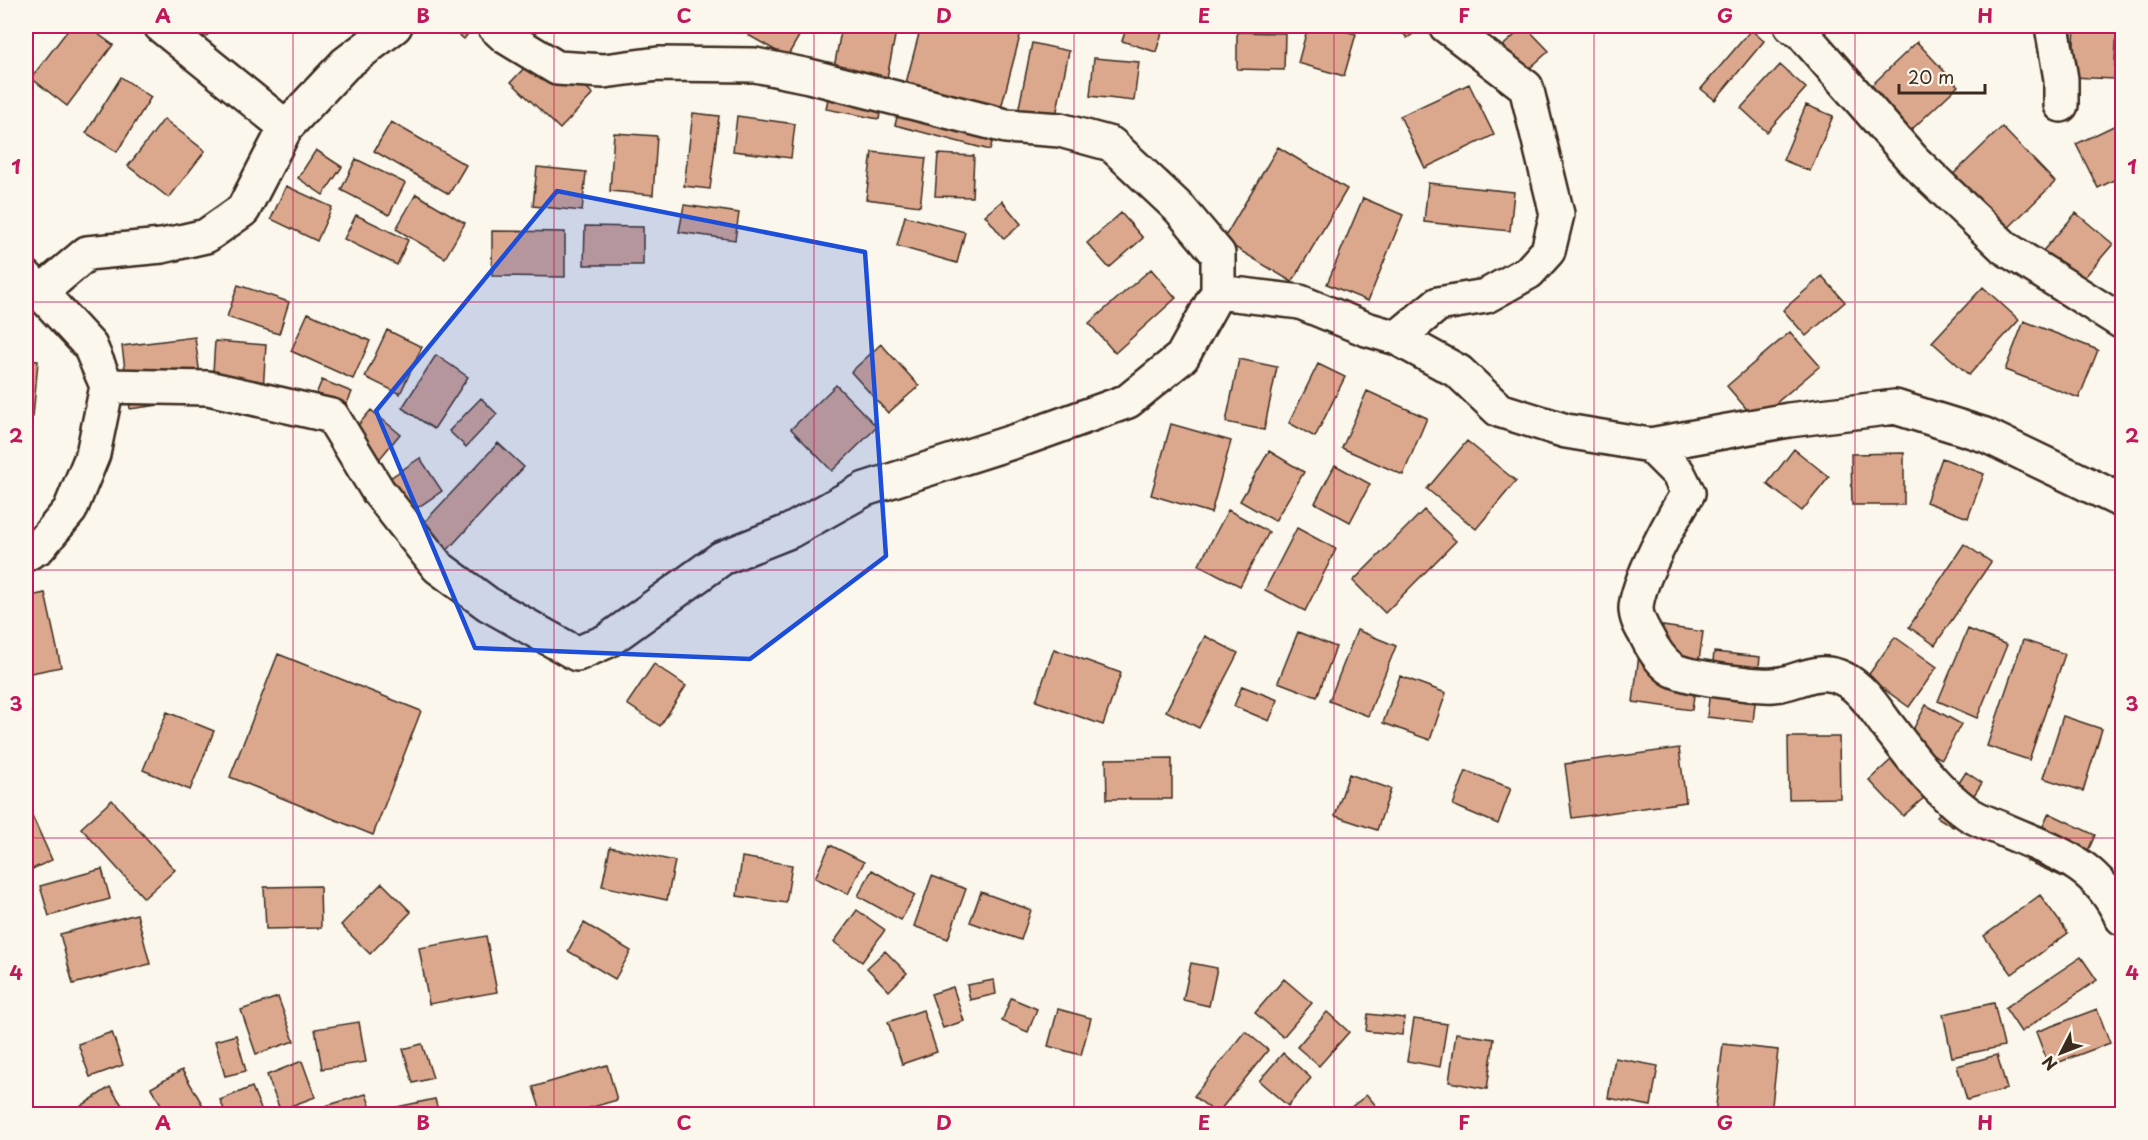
<svg xmlns="http://www.w3.org/2000/svg" width="2148" height="1140" font-family="'Playpen Sans',sans-serif">
	<rect width="100%" height="100%" fill="#fbf7ec"/>
	<filter id="ink" filterUnits="userSpaceOnUse"><feTurbulence type="fractalNoise" baseFrequency=".0167" numOctaves="2"/><feDisplacementMap in="SourceGraphic" scale="12" xChannelSelector="R" yChannelSelector="G"/><feConvolveMatrix kernelMatrix="1 2 1 2 8 2 1 2 1" color-interpolation-filters="sRGB"/></filter>
	<g filter="url(#ink)">
		<path fill="#dba88e" stroke="#3b2a1e" stroke-width="1.5" d="M71 26H87L113 45 67 106 31 78Z
			M155 26H214L216 29 176 57Z
			M447 26H474L464 39Z
			M753 26H805L787 57 748 35Z
			M842 26H897L879 119 826 109Z
			M921 26H997L1021 32 990 150 895 125Z
			M1127 26H1164L1156 52 1122 41Z
			M1308 26H1324L1356 34 1344 76 1298 63Z
			M1397 26H1425L1407 38Z
			M1525 26 1549 51 1502 93 1479 67Z
			M2075 26H2117L2114 79 2072 77Z
			M1751 30 1764 41 1715 100 1701 89Z
			M1237 32 1285 33 1284 70 1237 69Z
			M1917 42 1958 86 1894 146 1853 103Z
			M1032 43 1069 51 1050 145 1013 137Z
			M544 47 593 94 560 129 511 82Z
			M1094 58 1139 62 1134 101 1090 96Z
			M1780 65 1806 88 1767 132 1741 108Z
			M121 77 151 97 117 152 86 133Z
			M1469 84 1494 135 1425 168 1400 116Z
			M1806 105 1833 116 1810 171 1783 160Z
			M693 113 719 116 710 189 684 186Z
			M737 116 795 124 791 158 733 151Z
			M164 119 205 151 169 198 128 166Z
			M391 122 466 165 449 194 374 151Z
			M2122 122V176L2098 188 2076 144Z
			M2002 127 2055 182 1997 239 1944 183Z
			M614 133 657 136 653 195 610 191Z
			M1278 147 1347 189 1292 282 1223 240Z
			M316 150 342 167 323 195 298 178Z
			M872 152 926 158 920 206 866 199Z
			M938 154 974 156 972 197 935 196Z
			M356 159 405 183 389 215 341 190Z
			M537 167 586 172 582 211 533 206Z
			M1428 183 1514 192 1510 231 1424 222Z
			M286 186 332 207 317 241 271 219Z
			M416 194 465 223 445 258 396 229Z
			M1363 198 1403 215 1368 301 1327 284Z
			M1002 201 1021 224 1004 239 985 215Z
			M684 205 739 213 735 240 679 232Z
			M1121 213 1143 238 1109 268 1087 243Z
			M2076 213 2113 244 2078 285 2041 253Z
			M356 215 408 240 397 265 344 239Z
			M905 216 965 232 957 263 897 246Z
			M585 226 643 227V265H584Z
			M492 231 565 232V277L492 276Z
			M1151 269 1176 298 1115 353 1089 323Z
			M1822 276 1845 302 1806 336 1783 310Z
			M238 285 289 302 279 334 227 317Z
			M1983 287 2019 320 1969 375 1932 342Z
			M308 313 370 341 353 379 291 351Z
			M2024 321 2098 350 2079 398 2005 370Z
			M387 330 422 347 400 394 365 377Z
			M1790 332 1820 366 1756 420 1727 386Z
			M195 337 203 399 130 409 122 346Z
			M215 341 266 345 263 391 212 387Z
			M881 344 919 386 888 413 851 372Z
			M436 355 468 377 434 429 402 408Z
			M1239 359 1277 367 1264 430 1226 422Z
			M26 360 38 361 33 417 26 416Z
			M1318 364 1345 377 1315 437 1289 423Z
			M322 380 352 392 340 419 311 406Z
			M836 385 877 427 832 471 791 429Z
			M1367 391 1427 418 1403 475 1342 448Z
			M481 398 497 414 466 447 449 431Z
			M371 410 400 434 377 462 347 438Z
			M1171 424 1231 441 1211 513 1151 495Z
			M1467 441 1516 481 1476 529 1427 489Z
			M498 443 524 467 430 569 404 544Z
			M1794 449 1829 477 1802 511 1767 484Z
			M1269 451 1304 472 1275 521 1240 501Z
			M1904 453V505H1852L1851 454Z
			M420 458 442 491 398 521 375 488Z
			M1942 458 1984 474 1968 518 1926 502Z
			M1335 465 1370 484 1350 522 1315 503Z
			M1228 510 1269 532 1240 586 1199 565Z
			M1424 510 1456 541 1385 613 1353 581Z
			M1297 528 1336 549 1305 611 1265 590Z
			M1964 544 1991 562 1935 645 1909 627Z
			M45 593 61 667 26 674V597Z
			M1643 623 1703 632 1692 710 1633 702Z
			M1968 629 2007 645 1977 718 1938 701Z
			M1357 630 1396 646 1368 716 1329 701Z
			M1298 632 1336 647 1317 697 1278 682Z
			M1205 636 1238 653 1199 728 1166 711Z
			M1895 637 1937 667 1909 707 1867 677Z
			M2023 640 2065 654 2029 760 1987 746Z
			M1054 649 1121 673 1103 725 1036 701Z
			M1714 652 1760 657 1753 722 1707 717Z
			M278 654 421 711 373 835 230 777Z
			M654 664 686 686 660 726 627 704Z
			M1400 676 1446 693 1430 740 1383 723Z
			M1242 686 1278 700 1269 721 1234 706Z
			M1926 705 1961 724 1942 759 1907 741Z
			M167 712 214 731 190 790 143 770Z
			M2063 716 2102 729 2083 791 2043 778Z
			M1788 737H1839L1840 798 1789 799Z
			M1679 748 1686 802 1572 818 1565 764Z
			M1172 758V799H1107L1106 759Z
			M1892 759 1926 796 1903 816 1869 780Z
			M1466 771 1511 788 1498 824 1453 805Z
			M1966 772 1982 783 1953 827 1937 817Z
			M1349 774 1391 789 1377 830 1335 816Z
			M112 800 175 870 144 898 81 828Z
			M26 802 52 860 26 872Z
			M2049 813 2095 835 2074 882 2027 861Z
			M830 845 864 862 848 894 815 878Z
			M610 847 675 861 667 900 602 886Z
			M742 857 792 865 786 903 737 896Z
			M102 869 110 899 49 916 40 886Z
			M872 870 915 895 901 920 858 896Z
			M932 876 966 889 948 939 914 926Z
			M382 883 411 912 370 954 341 925Z
			M320 886 321 928 266 929 264 887Z
			M981 892 1031 910 1021 940 970 922Z
			M2040 895 2068 933 2012 974 1984 936Z
			M857 910 885 930 862 962 834 942Z
			M137 914 150 964 73 984 60 934Z
			M584 923 631 951 615 979 568 951Z
			M486 936 497 992 429 1004 419 948Z
			M885 951 907 973 889 991 867 968Z
			M2081 957 2097 980 2021 1032 2005 1008Z
			M1191 963 1217 968 1209 1006 1183 1000Z
			M1284 979 1312 1003 1283 1037 1255 1013Z
			M994 980 996 994 970 1000 967 985Z
			M953 987 964 1021 943 1028 931 994Z
			M278 997 294 1041 256 1054 241 1010Z
			M1011 998 1037 1009 1028 1032 1002 1021Z
			M1994 1003 2004 1046 1952 1057 1943 1014Z
			M1058 1009 1091 1018 1081 1055 1048 1046Z
			M2097 1009 2110 1043 2049 1066 2036 1032Z
			M923 1010 937 1052 902 1064 888 1022Z
			M1327 1012 1349 1032 1319 1066 1297 1047Z
			M1368 1014 1404 1018 1402 1035 1366 1031Z
			M1414 1019 1447 1024 1440 1067 1407 1061Z
			M359 1022 366 1062 322 1069 315 1029Z
			M1245 1031 1268 1050 1217 1114 1194 1096Z
			M112 1032 123 1065 90 1077 78 1044Z
			M1456 1033 1494 1039 1487 1089 1449 1082Z
			M236 1035 246 1071 225 1076 215 1041Z
			M422 1044 433 1078 413 1083 403 1049Z
			M1723 1044 1778 1050 1771 1114H1715Z
			M1283 1053 1311 1078 1288 1106 1259 1081Z
			M1997 1055 2007 1089 1967 1100 1957 1066Z
			M1615 1058 1658 1066 1651 1106 1608 1098Z
			M302 1061 315 1097 280 1110 267 1075Z
			M607 1065 617 1100 569 1114H542L533 1087Z
			M182 1070 208 1114H167L151 1088Z
			M110 1087 128 1114H69Z
			M252 1087 263 1114H226L220 1100Z
			M366 1094 373 1114H298Z
			M1367 1095 1383 1114H1342Z
			M435 1099 439 1114H393L392 1108Z"/>
		<g fill="none" stroke-linecap="round" stroke-linejoin="round">
			<g stroke="#3b2a1e" stroke-width="38">
				<path id="street" d="M161 26 286 127
					M1791 26 1801 32 1914 161 2005 248 2122 322
					M2052 26 2061 79V105
					M26 277 90 346 107 386 93 454 70 510 39 547 26 554
					M41 292 87 253 162 246 206 236 243 210 286 127 345 64 395 26
					M1218 292 1300 302 1366 329 1397 338 1459 372 1499 410 1566 431 1650 445 1789 420 1895 407 1985 435 2122 501
					M1397 338 1438 304 1486 296 1529 272 1548 251 1557 214 1526 87 1446 26
					M107 386 208 388 332 416 378 491 438 567 488 604 577 654 607 641 722 558 790 531 865 489 1025 438 1128 401 1182 357 1218 292V254L1180 209 1111 144 1060 130 1006 126 809 76 755 65 658 64 604 71 557 68 506 37 494 26
					M1650 445 1678 473 1688 493C1673 517 1637 582 1636 608 1636 619 1642 628 1647 637 1653 649 1660 661 1672 669 1683 678 1758 686 1774 685 1799 683 1818 665 1844 679 1862 688 1875 709 1887 725 1911 756 1934 788 1966 812 1976 820 1991 824 2002 829 2056 853 2095 861 2122 918"/>
			</g>
			<use href="#street" stroke="#fbf7ec" stroke-width="33"/>
		</g>
	</g>
	<path fill="#1d4ed8" fill-opacity="0.2" stroke="#1d4ed8" stroke-width="4.5" stroke-linejoin="round" d="M557 191 865 252 886 556 750 659 475 648 376 411Z"/>
	<path fill="none" stroke="#c2185b" stroke-width="1.5" stroke-opacity="0.55" d="M293 26V1114M554 26V1114M814 26V1114M1074 26V1114M1334 26V1114M1594 26V1114M1855 26V1114M26 302H2122M26 570H2122M26 838H2122"/>
	<rect width="2148" height="1140" fill="none" stroke="#fbf7ec" stroke-width="66"/>
	<g transform="translate(2061 1053) rotate(228)" stroke="#fbf7ec" stroke-width="4.5" paint-order="stroke">
	<path d="M0-4.5L10 22L0 15L-10 22Z" fill="#3b2a1e"/>
	<text y="-9" font-size="16" font-weight="bold" text-anchor="middle" fill="#3b2a1e">N</text>
	</g>
	<path d="M1899 84v9h86v-9" fill="none" stroke="#3b2a1e" stroke-width="3"/>
	<text x="1908" y="84" font-size="18" fill="#3b2a1e" stroke="#fbf7ec" stroke-width="4.5" paint-order="stroke">20 m</text>
	<rect x="33" y="33" width="2082" height="1074" fill="none" stroke="#c2185b" stroke-width="2"/>
	<g font-size="20" text-anchor="middle" font-weight="bold" fill="#c2185b">
		<text x="163" y="23">A</text>
		<text x="423" y="23">B</text>
		<text x="684" y="23">C</text>
		<text x="944" y="23">D</text>
		<text x="1204" y="23">E</text>
		<text x="1464" y="23">F</text>
		<text x="1725" y="23">G</text>
		<text x="1985" y="23">H</text>
		<text x="16" y="174">1</text>
		<text x="2132" y="174">1</text>
		<text x="16" y="443">2</text>
		<text x="2132" y="443">2</text>
		<text x="16" y="711">3</text>
		<text x="2132" y="711">3</text>
		<text x="16" y="980">4</text>
		<text x="2132" y="980">4</text>
		<text x="163" y="1130">A</text>
		<text x="423" y="1130">B</text>
		<text x="684" y="1130">C</text>
		<text x="944" y="1130">D</text>
		<text x="1204" y="1130">E</text>
		<text x="1464" y="1130">F</text>
		<text x="1725" y="1130">G</text>
		<text x="1985" y="1130">H</text>
	</g>
</svg>
